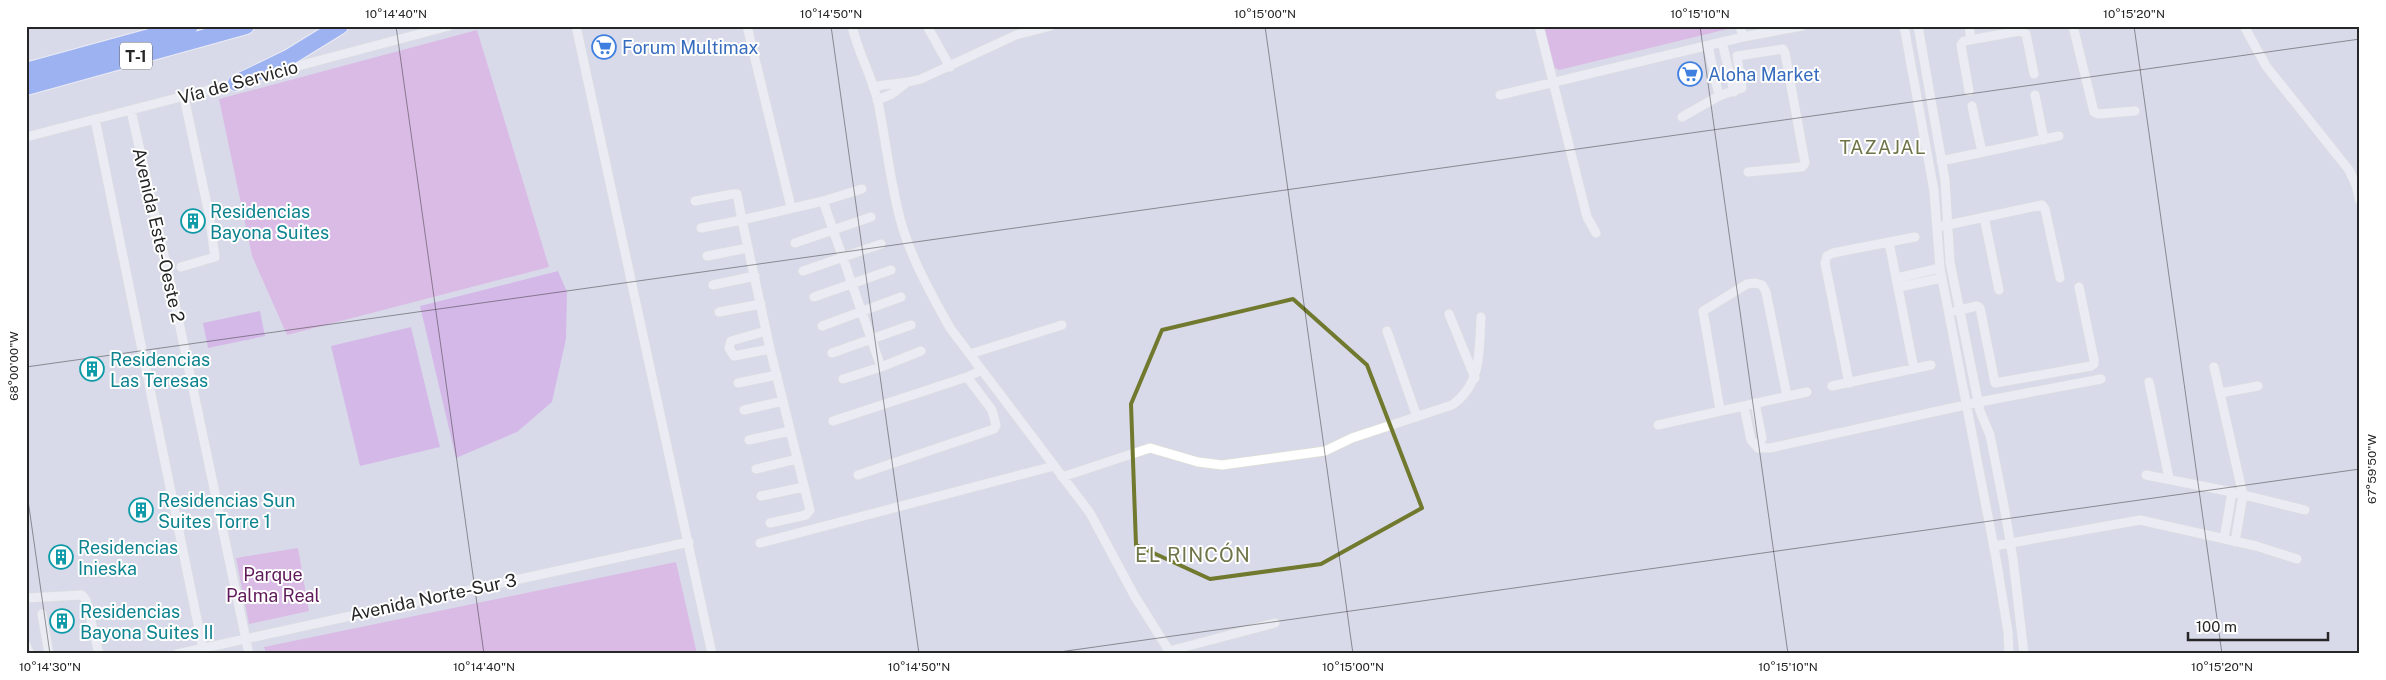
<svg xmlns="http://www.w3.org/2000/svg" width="2386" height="680" font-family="'Public Sans',sans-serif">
	<rect width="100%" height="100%" fill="#d8dae9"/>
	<path fill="#dc94df" d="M1543 26H1732V28L1559 70 1552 66Z
		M477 30 549 267 287 335 252 256 219 99Z
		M298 548 309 611 249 624 236 558Z
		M676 562 697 654H266L264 647Z"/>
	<path fill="#ce90e7" d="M558 271 567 292 566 339 552 402 517 432 456 458 420 306Z
		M260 311 265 336 208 348 203 323Z
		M411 327 440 447 360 466 331 346Z"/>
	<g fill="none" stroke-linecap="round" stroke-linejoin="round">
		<g stroke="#dee0cd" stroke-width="10">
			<path id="street" d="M576 26 712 654
				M747 26 791 207
				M852 26C858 53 872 76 878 102 885 136 889 172 897 206 906 250 929 290 950 328L1090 513 1134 595 1171 654
				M927 26 950 67
				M1539 26 1587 217 1596 233
				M1740 26 1743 37
				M1904 26 1934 191 1940 268 1996 558 2008 632 2009 654
				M1918 26 1945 180 1950 262 1980 411 1990 435 2004 506 2013 559 2024 654
				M1969 26 1971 40
				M2073 26 2094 112 2098 114 2135 111
				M2244 26 2266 66 2349 170 2356 185 2360 201
				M1722 42 1734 92
				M1708 46 1719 96
				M268 74 449 26
				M873 87C889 83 905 84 921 79L1016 35 1051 26
				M1969 91 1961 45 1964 41 2020 31 2026 34 2034 74
				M1500 95 1743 37 1802 26
				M2035 95 2044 140
				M877 100 892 94 906 83
				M1972 106 1982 152
				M131 111 173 294 249 654
				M1682 117 1719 96 1742 88 1737 56 1783 49 1785 53 1805 163 1802 167 1748 172
				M95 119 204 654
				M26 137 239 82
				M1941 161 2059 136
				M695 201 733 194H737L742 220 701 228
				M823 201 862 189
				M1984 217 1999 290
				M1943 226 2042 205 2045 209 2060 278
				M1889 242 1914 369
				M795 243 871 217
				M707 256 748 248
				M181 267 215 257 209 214 184 97
				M803 271 881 244
				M1897 278 1940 268
				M713 285 755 276
				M1899 287 1942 278
				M814 297 891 270
				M1956 311 1977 306 1980 308 1995 383 2091 366 2094 364V360L2079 287
				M719 312 761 304
				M1449 314 1475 378
				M822 326 901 297
				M766 331 731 341 729 348 734 356 770 349
				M1387 331 1417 417
				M832 353 911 325
				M970 354 1062 325
				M2214 367 2243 495 2235 542
				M843 379 881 367 921 351
				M2149 382 2169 478
				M738 383 777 375
				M1849 383 1825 263 1827 256 1833 253 1915 237
				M1832 386 1931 365
				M2220 393 2258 386
				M1755 403 1762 438 1758 448
				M1744 406 1751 440 1758 448
				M744 410 783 401
				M1720 410 1703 311 1747 284 1755 283 1762 285 1766 292 1787 396
				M833 421 967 377 982 370
				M1658 425 1807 392
				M749 440 790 431
				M1758 448H1770L1979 402 2101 379
				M756 469 797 459
				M858 475 994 429 996 425 992 410 967 377
				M2146 475 2232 492 2305 510
				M1062 477 1150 448 1198 462 1222 465 1325 451 1352 438 1452 405C1482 385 1479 350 1481 317
				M761 496 804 487
				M770 523 806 515 810 510 770 349 742 220 823 201 881 367
				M2224 539 2232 492
				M760 543 1054 466
				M1994 546 2140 520 2256 546 2297 559
				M26 598 82 595 86 600 99 654
				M42 614 49 654
				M26 645 30 654
				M1169 651 1275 623
				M177 654 689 542"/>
		</g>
		<g stroke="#fff" stroke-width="18">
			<path id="highway" d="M26 71 190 26
				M236 83 288 58 340 26
				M26 87 246 26"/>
		</g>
		<use href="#street" stroke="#fff" stroke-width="9"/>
		<use href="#highway" stroke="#5280fa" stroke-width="16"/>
	</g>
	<path d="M0 0H2386V680H0ZM1293 299 1367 365 1422 508 1321 564 1210 579 1136 545 1131 404 1162 330Z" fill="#d8dae9" fill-opacity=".55" fill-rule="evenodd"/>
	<path fill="none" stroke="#71792e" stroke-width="4" stroke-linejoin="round" d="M1293 299 1367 365 1422 508 1321 564 1210 579 1136 545 1131 404 1162 330Z"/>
	<path fill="none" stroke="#262626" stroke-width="1" stroke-opacity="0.45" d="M396 26 484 654M831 26 919 654M1265 26 1353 654M1700 26 1788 654M2134 26 2222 654M26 367 2360 39M26 486 50 654M1045 654 2360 469"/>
	<defs>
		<g id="supermarket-ring" transform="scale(1.25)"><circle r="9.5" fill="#fff" stroke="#3f7fe0" stroke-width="1.5"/><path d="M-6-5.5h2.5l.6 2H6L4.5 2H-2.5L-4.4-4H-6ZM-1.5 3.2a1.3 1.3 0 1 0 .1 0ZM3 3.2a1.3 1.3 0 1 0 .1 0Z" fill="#3f7fe0"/></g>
		<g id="building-ring" transform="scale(1.25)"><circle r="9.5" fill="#fff" stroke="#0f9aa8" stroke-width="1.5"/><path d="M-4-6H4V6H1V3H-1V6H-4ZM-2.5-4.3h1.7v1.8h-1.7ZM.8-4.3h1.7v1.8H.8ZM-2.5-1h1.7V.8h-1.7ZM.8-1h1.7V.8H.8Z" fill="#0f9aa8"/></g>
	</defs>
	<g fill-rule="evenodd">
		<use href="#supermarket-ring" x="604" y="47"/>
		<use href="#supermarket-ring" x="1690" y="74"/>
		<use href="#building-ring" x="193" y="221"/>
		<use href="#building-ring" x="92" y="369"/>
		<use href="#building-ring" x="141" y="510"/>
		<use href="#building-ring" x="61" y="557"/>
		<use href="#building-ring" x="62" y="621"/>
	</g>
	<g text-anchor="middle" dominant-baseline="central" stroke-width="4" stroke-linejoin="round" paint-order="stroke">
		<rect fill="#fff" stroke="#676767" stroke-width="1" x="120" y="42.5" width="32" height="27" rx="4"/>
		<g font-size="16" font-weight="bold" fill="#262626">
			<text x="136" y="56">T-1</text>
		</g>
		<g font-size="18" fill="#366cbe" stroke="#fff" text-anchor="start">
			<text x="622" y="47">Forum Multimax</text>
			<text x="1708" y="74">Aloha Market</text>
		</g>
		<g font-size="18" fill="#262626" stroke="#fff">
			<text transform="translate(238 82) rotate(-15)">Vía de Servicio</text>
			<text transform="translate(159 235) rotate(77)">Avenida Este-Oeste 2</text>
			<text transform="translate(433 597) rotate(-12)">Avenida Norte-Sur 3</text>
		</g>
		<g font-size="18" fill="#0d838f" stroke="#fff" text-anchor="start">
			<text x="210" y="211">Residencias<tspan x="210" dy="21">Bayona Suites</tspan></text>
			<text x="110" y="359">Residencias<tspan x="110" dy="21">Las Teresas</tspan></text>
			<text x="158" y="500">Residencias Sun<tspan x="158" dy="21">Suites Torre 1</tspan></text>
			<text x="78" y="547">Residencias<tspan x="78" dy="21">Inieska</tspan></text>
			<text x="80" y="611">Residencias<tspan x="80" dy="21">Bayona Suites II</tspan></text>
		</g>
		<g font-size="18" fill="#601a5a" stroke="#fff">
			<text x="273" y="574">Parque<tspan x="273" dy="21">Palma Real</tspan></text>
		</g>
		<g font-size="19" letter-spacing="1" fill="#707549" stroke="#fff">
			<text x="1883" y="147">TAZAJAL</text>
		</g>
		<g font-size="20" letter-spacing="1" fill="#707549" stroke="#fff">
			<text x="1193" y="555">EL RINCÓN</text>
		</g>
	</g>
	<rect width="2386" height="680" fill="none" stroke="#ffffff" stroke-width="55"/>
	<path d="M2188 632v8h140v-8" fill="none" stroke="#262626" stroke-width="2.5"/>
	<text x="2196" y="632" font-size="15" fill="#262626" stroke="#ffffff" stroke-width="4" paint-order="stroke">100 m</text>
	<rect x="28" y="28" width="2330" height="624" fill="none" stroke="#262626" stroke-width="2"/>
	<g font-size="12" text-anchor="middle" fill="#262626">
		<text x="396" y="18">10°14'40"N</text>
		<text x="831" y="18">10°14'50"N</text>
		<text x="1265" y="18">10°15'00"N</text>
		<text x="1700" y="18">10°15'10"N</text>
		<text x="2134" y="18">10°15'20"N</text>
		<text transform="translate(14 366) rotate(-90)" y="4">68°00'00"W</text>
		<text transform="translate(2372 469) rotate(-90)" y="4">67°59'50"W</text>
		<text x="50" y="671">10°14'30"N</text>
		<text x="484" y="671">10°14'40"N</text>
		<text x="919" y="671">10°14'50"N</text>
		<text x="1353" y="671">10°15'00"N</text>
		<text x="1788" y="671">10°15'10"N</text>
		<text x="2222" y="671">10°15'20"N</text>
	</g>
</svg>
